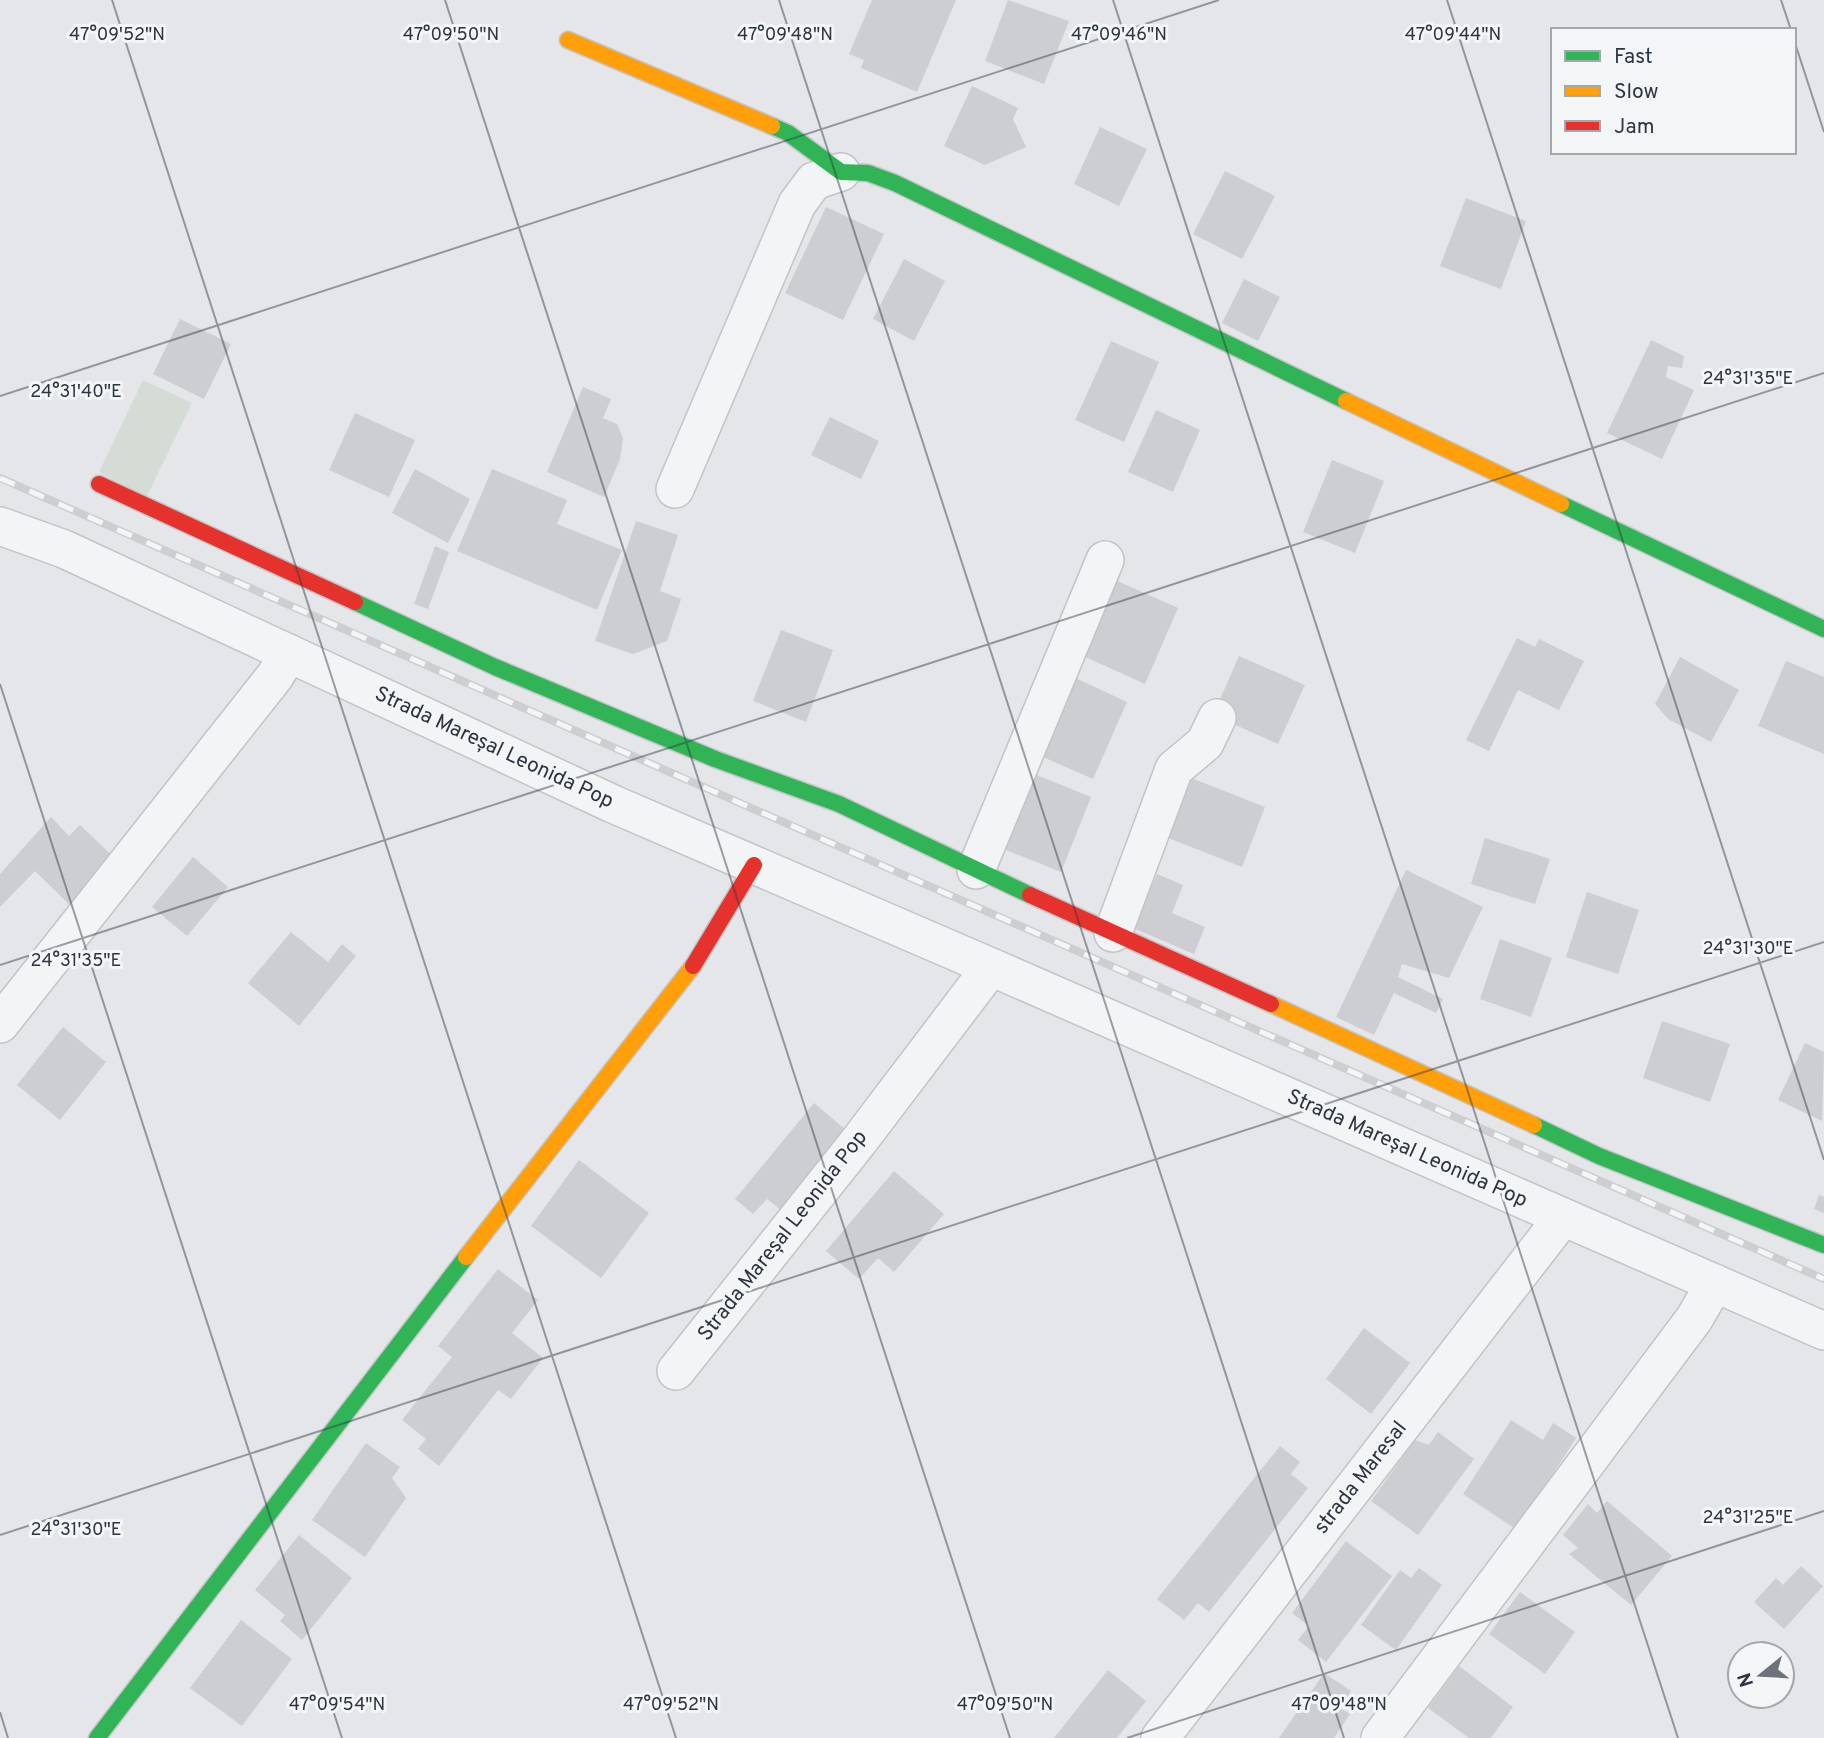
<svg xmlns="http://www.w3.org/2000/svg" width="1824" height="1738" font-family="Overpass,sans-serif">
	<rect width="100%" height="100%" fill="#e4e6e9"/>
	<path fill="#d5dcd5" d="M143 380 192 403 147 496 99 472Z"/>
	<path fill="#cdced1" d="M872 0H956L917 92 861 68 864 60 849 54Z
		M1008 0 1069 21 1044 84 985 61Z
		M972 86 1018 108 1013 119 1026 147 985 165 944 146Z
		M1100 127 1147 149 1119 206 1074 184Z
		M1225 171 1275 196 1242 259 1193 234Z
		M1466 198 1526 221 1501 289 1440 266Z
		M826 207 884 234 843 320 785 293Z
		M904 259 945 281 914 341 873 319Z
		M1244 279 1280 297 1258 341 1222 323Z
		M180 319 231 344 204 399 153 374Z
		M1651 340 1684 356 1682 368 1668 366 1666 377 1694 390 1662 459 1607 433Z
		M1111 341 1159 362 1124 442 1075 420Z
		M583 387 611 399 603 418 617 424 623 438 620 459 604 497 547 472Z
		M1156 410 1200 430 1173 492 1128 472Z
		M355 413 415 440 389 497 329 470Z
		M830 417 879 441 861 479 811 455Z
		M1332 460 1384 481 1355 553 1303 532Z
		M415 469 470 499 448 543 392 513Z
		M492 469 567 500 557 524 622 550 597 610 457 551Z
		M636 521 678 535 660 591 681 599 667 641 633 654 595 641Z
		M435 546 449 552 428 609 414 604Z
		M1115 580 1178 608 1145 684 1083 656Z
		M781 630 833 650 806 722 753 701Z
		M1517 638 1535 647 1539 639 1584 661 1559 710 1518 690 1489 751 1466 740Z
		M1239 656 1305 685 1278 744 1213 715Z
		M1680 657 1739 690 1711 742 1668 719 1655 704Z
		M1786 661 1824 677V754L1758 726Z
		M1069 675 1127 702 1093 779 1034 753Z
		M1029 772 1091 797 1061 872 999 847Z
		M1181 774 1265 807 1242 867 1158 834Z
		M51 817 69 836 80 825 123 866 78 913 35 871 0 907V874Z
		M1485 838 1550 859 1535 904 1471 884Z
		M193 857 228 887 187 936 152 907Z
		M1406 870 1483 907 1449 978 1402 964 1398 977 1443 999 1436 1013 1394 993 1374 1035 1336 1017Z
		M1157 874 1183 885 1172 913 1205 927 1194 954 1133 928Z
		M1587 892 1639 910 1618 974 1566 957Z
		M291 932 328 962 342 944 356 956 299 1026 248 983Z
		M1500 939 1552 958 1531 1017 1480 999Z
		M1662 1021 1730 1044 1710 1102 1643 1078Z
		M63 1027 106 1062 60 1120 17 1085Z
		M1805 1043 1824 1052 1822 1121 1778 1100Z
		M814 1103 859 1141 781 1210 767 1199 753 1214 735 1199Z
		M579 1160 649 1213 601 1278 531 1226Z
		M894 1171 944 1214 894 1272 878 1258 859 1279 826 1251Z
		M1819 1195 1824 1197V1213L1814 1209Z
		M498 1269 538 1300 512 1333 543 1358 511 1399 498 1390 439 1466 418 1449 426 1439 402 1420 452 1357 438 1346Z
		M1364 1328 1410 1363 1371 1414 1326 1379Z
		M1511 1420 1543 1440 1553 1423 1576 1438 1517 1530 1463 1494Z
		M1438 1432 1474 1459 1418 1535 1371 1501 1415 1440 1429 1445Z
		M366 1443 400 1467 392 1478 406 1498 365 1557 312 1520Z
		M1280 1446 1300 1462 1291 1474 1308 1488 1209 1612 1198 1603 1184 1620 1157 1599Z
		M1607 1501 1672 1556 1631 1605 1569 1554 1578 1548 1563 1535 1588 1504 1597 1513Z
		M299 1535 352 1578 302 1640 280 1621 285 1615 255 1590Z
		M1346 1541 1392 1576 1326 1662 1298 1640 1309 1626 1292 1613Z
		M1801 1566 1823 1586 1784 1629 1754 1602 1776 1578 1783 1585Z
		M1419 1568 1442 1585 1396 1650 1361 1625 1400 1570 1411 1578Z
		M1520 1592 1575 1632 1545 1674 1489 1634Z
		M241 1620 292 1659 242 1726 190 1688Z
		M1459 1666 1513 1707 1491 1738H1469L1428 1708Z
		M1108 1670 1146 1701 1117 1738H1054Z
		M1324 1673 1351 1691 1340 1708 1350 1714 1334 1738H1279Z"/>
	<g fill="none" stroke-linecap="round" stroke-linejoin="round">
		<g stroke="#c2c4c7" stroke-width="40">
			<path id="street" d="M675 489 797 204 814 181 841 172
				M0 526 64 549 613 804 991 967 859 1141 676 1371
				M976 870 1105 560
				M1113 933 1174 769 1205 743 1217 718
				M991 967 1824 1331
				M0 1024 275 676 289 653
				M1160 1738 1563 1217
				M1380 1738 1694 1319 1715 1283"/>
		</g>
		<g stroke="#c2c4c7" stroke-width="19">
			<path id="fast" d="M772 126 788 133 841 172 868 173 895 183 1346 401
				M1561 504 1824 629
				M355 602 495 667 715 759 839 804 1030 895
				M1534 1125 1599 1156 1824 1245
				M97 1738 466 1257"/>
		</g>
		<g stroke="#c2c4c7" stroke-width="19">
			<path id="slow" d="M568 40 772 126
				M1346 401 1561 504
				M1271 1004 1534 1125
				M466 1257 693 966"/>
		</g>
		<g stroke="#c2c4c7" stroke-width="19">
			<path id="jam" d="M99 484 355 602
				M1030 895 1271 1004
				M693 966 754 865"/>
		</g>
		<use href="#street" stroke="#f3f4f5" stroke-width="37"/>
		<use href="#fast" stroke="#30b455" stroke-width="16"/>
		<use href="#slow" stroke="#ff9f0a" stroke-width="16"/>
		<use href="#jam" stroke="#e5322d" stroke-width="16"/>
		<g stroke="#ccced0" stroke-width="8">
			<path id="rail" d="M0 478 1824 1279"/>
		</g>
		<use href="#rail" stroke="#f3f5f7" stroke-width="5" stroke-dasharray="16" stroke-linecap="butt"/>
	</g>
	<path fill="none" stroke="#2c3541" stroke-width="2" stroke-opacity="0.45" d="M112 0 676 1738M445 0 1010 1738M779 0 1344 1738M1113 0 1678 1738M1447 0 1824 1160M1781 0 1791 30M1794 40 1824 132M0 396 1219 0M0 684 342 1738M0 965 1824 373M0 1535 1824 942M0 1712 8 1738M1127 1738 1824 1511"/>
	<g text-anchor="middle" dominant-baseline="central" stroke-width="6" stroke-linejoin="round" paint-order="stroke">
		<g font-size="21" fill="#2c3541" stroke="#f3f5f7">
			<text transform="translate(494 748) rotate(25)">Strada Mareșal Leonida Pop</text>
			<text transform="translate(1407 1149) rotate(24)">Strada Mareșal Leonida Pop</text>
			<text transform="translate(783 1236) rotate(-52)">Strada Mareșal Leonida Pop</text>
			<text transform="translate(1361 1478) rotate(-52)">strada Maresal</text>
		</g>
	</g>
	<g font-size="18" text-anchor="middle" fill="#2c3541" stroke="#f3f5f7" stroke-width="6" stroke-linejoin="round" paint-order="stroke">
		<text x="117" y="40">47°09'52"N</text>
		<text x="451" y="40">47°09'50"N</text>
		<text x="785" y="40">47°09'48"N</text>
		<text x="1119" y="40">47°09'46"N</text>
		<text x="1453" y="40">47°09'44"N</text>
		<text x="1748" y="384">24°31'35"E</text>
		<text x="76" y="397">24°31'40"E</text>
		<text x="1748" y="954">24°31'30"E</text>
		<text x="76" y="966">24°31'35"E</text>
		<text x="1748" y="1523">24°31'25"E</text>
		<text x="76" y="1535">24°31'30"E</text>
		<text x="337" y="1710">47°09'54"N</text>
		<text x="671" y="1710">47°09'52"N</text>
		<text x="1005" y="1710">47°09'50"N</text>
		<text x="1339" y="1710">47°09'48"N</text>
	</g>
	<rect x="1551" y="28" width="245" height="126" fill="#f3f5f7" stroke="#a3a8ae" stroke-width="2"/>
	<rect x="1565" y="51" width="35" height="10" fill="#30b455" stroke="#a3a8ae" stroke-width="2"/>
	<text x="1614" y="63" font-size="21" fill="#2c3541">Fast</text>
	<rect x="1565" y="86" width="35" height="10" fill="#ff9f0a" stroke="#a3a8ae" stroke-width="2"/>
	<text x="1614" y="98" font-size="21" fill="#2c3541">Slow</text>
	<rect x="1565" y="121" width="35" height="10" fill="#e5322d" stroke="#a3a8ae" stroke-width="2"/>
	<text x="1614" y="133" font-size="21" fill="#2c3541">Jam</text>
	<g transform="translate(1761 1675) rotate(252)"><circle r="33" fill="#f3f5f7" stroke="#a3a8ae" stroke-width="2"/>
	<path d="M0-5L12 26L0 18L-12 26Z" fill="#6c737c"/>
	<text y="-10" font-size="19" font-weight="bold" text-anchor="middle" fill="#2c3541">N</text>
	</g>
</svg>
